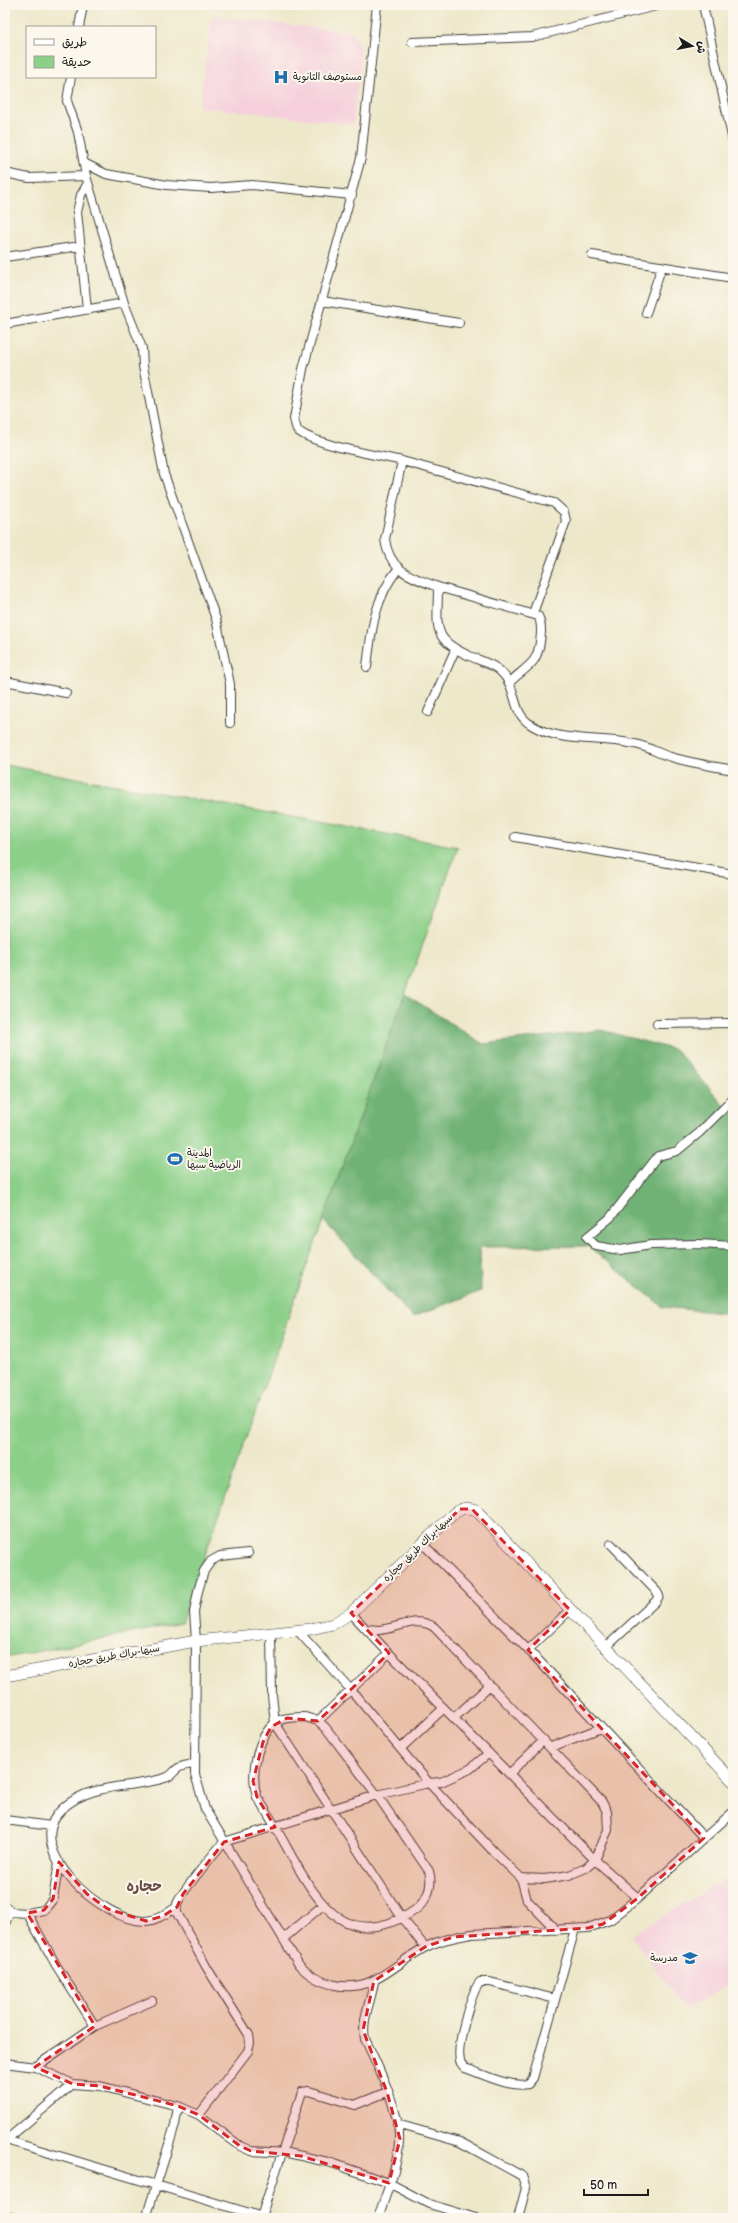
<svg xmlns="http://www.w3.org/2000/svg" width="738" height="2223" font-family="'Balsamiq Sans','Playpen Sans Arabic',sans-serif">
	<rect width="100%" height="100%" fill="#fbf7ec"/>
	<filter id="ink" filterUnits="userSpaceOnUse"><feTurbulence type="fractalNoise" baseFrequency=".025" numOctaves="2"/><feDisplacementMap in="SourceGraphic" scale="8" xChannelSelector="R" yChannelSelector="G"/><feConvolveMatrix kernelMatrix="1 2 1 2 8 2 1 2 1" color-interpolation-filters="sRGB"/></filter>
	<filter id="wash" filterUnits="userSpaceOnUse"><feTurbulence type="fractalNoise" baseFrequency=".012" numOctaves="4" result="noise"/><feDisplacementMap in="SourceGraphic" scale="16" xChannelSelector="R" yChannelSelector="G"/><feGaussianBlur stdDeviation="0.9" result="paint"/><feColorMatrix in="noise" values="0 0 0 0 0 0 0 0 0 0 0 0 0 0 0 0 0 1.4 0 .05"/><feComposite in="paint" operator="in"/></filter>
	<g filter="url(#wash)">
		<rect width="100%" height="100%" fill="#eee8cb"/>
		<path fill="#f5cfdb" d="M212 16 351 32 362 46 353 124 199 107Z
			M733 1875V1982L685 2010 631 1935Z"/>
		<path fill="#8bcf88" stroke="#547652" d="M5 765 458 847 302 1279 181 1623 5 1658Z"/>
		<path fill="#70b274" stroke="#466748" d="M405 994 483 1044 601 1030 676 1050 725 1106H733V1314L663 1307 588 1246 480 1247 481 1291 412 1317 323 1220Z"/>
	</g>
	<g filter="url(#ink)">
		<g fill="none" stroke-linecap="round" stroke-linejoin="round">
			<g stroke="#3c3b36" stroke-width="10">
				<path id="street" d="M377 5 361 158 303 369 294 419 297 430C314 445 377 455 402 461L385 539C389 571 411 577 438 587 438 628 430 639 472 657 481 661 492 664 499 670 519 687 510 711 530 724 561 745 604 735 639 745 650 748 660 754 671 757 691 763 712 766 733 770
					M703 5 733 141
					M79 27 83 5
					M412 42 532 37 660 5
					M71 77 67 101 78 132 86 176 124 303 142 348 143 366 164 474 216 619 230 684V723
					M84 163 106 174 167 185 211 188 252 185 352 195
					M5 173 29 178 86 176
					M592 255 733 278
					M5 257 80 246
					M322 301 459 323
					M87 309 77 212 81 195 88 183
					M646 313 662 266
					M5 324 124 303
					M402 461 554 503 564 512 566 521 533 613
					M438 587 538 616C544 626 540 651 534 660 528 668 517 675 510 682
					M367 667C371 631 375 597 398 569
					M5 681 66 693
					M428 712 455 650
					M515 837 733 874
					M657 1024 733 1023
					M733 1099 699 1133 677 1151 658 1156 610 1218 587 1237 596 1246 620 1250 651 1245 699 1244 733 1246
					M422 1543 540 1662 704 1838
					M248 1553 220 1556 211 1561 204 1571 198 1591 194 1612 196 1641 195 1774 205 1809 299 1965C309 1976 320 1982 335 1985 373 1993 394 1964 424 1948 439 1940 455 1937 471 1934L588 1928 610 1920 638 1898 733 1812
					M351 1613 383 1647 595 1860 638 1898
					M298 1631 351 1690 429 1783 493 1851 521 1878 545 1879 569 1875 586 1868 595 1860 608 1830 607 1812 602 1802 434 1627C416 1615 397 1629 379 1630 375 1630 371 1629 367 1629
					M271 1633 272 1695 275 1723 402 1918 425 1947
					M605 1648 656 1601 659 1596 657 1592 611 1544
					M528 1650 570 1610
					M305 1717 318 1721 325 1727 377 1795 429 1871C434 1889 425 1905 409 1914 348 1949 320 1907 292 1857 281 1837 270 1816 257 1797 250 1774 257 1732 280 1720 288 1717 297 1717 305 1717Z
					M455 1717 490 1685
					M318 1721 389 1653
					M551 1747 601 1728
					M401 1748 444 1708
					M510 1773 544 1740
					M5 1820 51 1826
					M521 1878 527 1900 556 1930
					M5 1906 12 1912 27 1913 56 1965 95 2026
					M177 1907C167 1913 158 1920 146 1921 105 1923 19 1849 62 1809 90 1782 131 1789 165 1778 172 1776 172 1773 177 1769 181 1765 189 1765 194 1764
					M27 1913 44 1910 53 1899 59 1862
					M5 1924 10 1911
					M283 1939 323 1905
					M374 1981C372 2000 361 2019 365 2039 377 2064 401 2113 399 2141 398 2167 386 2193 378 2218
					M555 1999 490 1982H480C471 1992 456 2047 460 2060 460 2062 463 2066 465 2068 483 2074 509 2088 528 2084L533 2078 575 1929
					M5 2063 35 2067 73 2084 100 2086 178 2106 199 2115 240 2146 251 2151 288 2153 332 2163 389 2183 429 2204 476 2218
					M35 2067 95 2026 152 2001
					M199 2115 248 2051 250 2043 249 2035 207 1968 177 1913C177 1910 176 1907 177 1904 180 1894 215 1852 224 1842L377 1795 429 1783 441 1782 470 1769 489 1753
					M397 2124 460 2142 522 2176 526 2188 518 2218
					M6 2140 266 2218
					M5 2141 73 2084
					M5 2216 14 2218
					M261 2217 302 2092 309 2091 355 2105 387 2092
					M146 2218 175 2125 178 2106"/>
			</g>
			<g stroke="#3c3b36" stroke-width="12">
				<path id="secondary" d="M5 1676 196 1641 311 1629 333 1624 351 1613 450 1517C458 1509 465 1506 476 1510L733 1781"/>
			</g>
			<use href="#street" stroke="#fff" stroke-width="8"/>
			<use href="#secondary" stroke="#fff" stroke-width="11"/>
		</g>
	</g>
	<path fill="#d62828" fill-opacity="0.2" stroke="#d62828" stroke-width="3" stroke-dasharray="8 5" stroke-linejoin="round" d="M460 1509H472L570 1610 528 1650 704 1838 638 1898 603 1924 588 1928 453 1937 425 1947 374 1981 363 2030 387 2092 400 2139 389 2183 301 2156 251 2151 240 2146 199 2115 178 2106 100 2086 73 2084 35 2067 95 2026 27 1913 44 1910 53 1899 59 1862 87 1894 108 1909 146 1921 163 1916 177 1907 183 1894 224 1842 275 1827 257 1797 253 1781 263 1742 271 1727 287 1718 318 1721 389 1653 351 1613Z"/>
	<defs>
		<g id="hospital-bare" transform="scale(1.2)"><path d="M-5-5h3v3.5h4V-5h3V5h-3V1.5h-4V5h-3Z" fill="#1f6fb2" stroke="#fbf7ec" stroke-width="2.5" paint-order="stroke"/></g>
		<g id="stadium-bare" transform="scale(1.2)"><path d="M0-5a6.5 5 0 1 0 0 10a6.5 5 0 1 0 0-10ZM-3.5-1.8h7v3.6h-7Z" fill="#1f6fb2" stroke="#fbf7ec" stroke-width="2.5" paint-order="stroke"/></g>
		<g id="school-bare" transform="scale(1.2)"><path d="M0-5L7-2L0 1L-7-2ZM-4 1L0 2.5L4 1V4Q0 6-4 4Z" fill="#1f6fb2" stroke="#fbf7ec" stroke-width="2.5" paint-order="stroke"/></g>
	</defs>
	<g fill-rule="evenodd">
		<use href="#hospital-bare" x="281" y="77"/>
		<use href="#stadium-bare" x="175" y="1159"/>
		<use href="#school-bare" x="690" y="1958"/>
	</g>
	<g text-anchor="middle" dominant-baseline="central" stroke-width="4" stroke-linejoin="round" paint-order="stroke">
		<g font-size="10" fill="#1c1c1c" stroke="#fbf7ec" text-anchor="start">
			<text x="293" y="77">مستوصف الثانوية</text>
			<text x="187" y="1153">المدينة<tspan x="187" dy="12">الرياضية سبها</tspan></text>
			<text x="678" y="1958" text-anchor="end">مدرسة</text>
		</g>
		<g font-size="10" fill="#1c1c1c" stroke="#fbf7ec">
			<text transform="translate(418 1548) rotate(-44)">سبها-براك طريق حجاره</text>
			<text transform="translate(114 1656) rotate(-10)">سبها-براك طريق حجاره</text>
		</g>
		<g font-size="14" font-weight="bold" fill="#6a4d49" stroke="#fbf7ec">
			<text x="144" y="1886">حجاره</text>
		</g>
	</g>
	<rect width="738" height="2223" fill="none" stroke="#fbf7ec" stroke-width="20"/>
	<rect x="26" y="26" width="130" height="52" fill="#fbf7ec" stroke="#a29f99"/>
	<rect x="34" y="39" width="20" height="6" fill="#ffffff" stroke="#a29f99"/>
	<text x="62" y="46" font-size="12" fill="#1c1c1c">طريق</text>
	<rect x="34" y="56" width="20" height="12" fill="#8bcf88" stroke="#a29f99"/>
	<text x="62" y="66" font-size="12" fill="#1c1c1c">حديقة</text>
	<g transform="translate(692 46) rotate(100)" stroke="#fbf7ec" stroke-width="3" paint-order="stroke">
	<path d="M0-3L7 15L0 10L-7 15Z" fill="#1c1c1c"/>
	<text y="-6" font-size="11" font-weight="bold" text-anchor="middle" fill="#1c1c1c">ش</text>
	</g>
	<path d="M584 2189v6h64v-6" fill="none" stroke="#1c1c1c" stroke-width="2"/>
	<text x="590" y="2189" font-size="12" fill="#1c1c1c" stroke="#fbf7ec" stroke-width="3" paint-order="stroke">50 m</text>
</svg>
